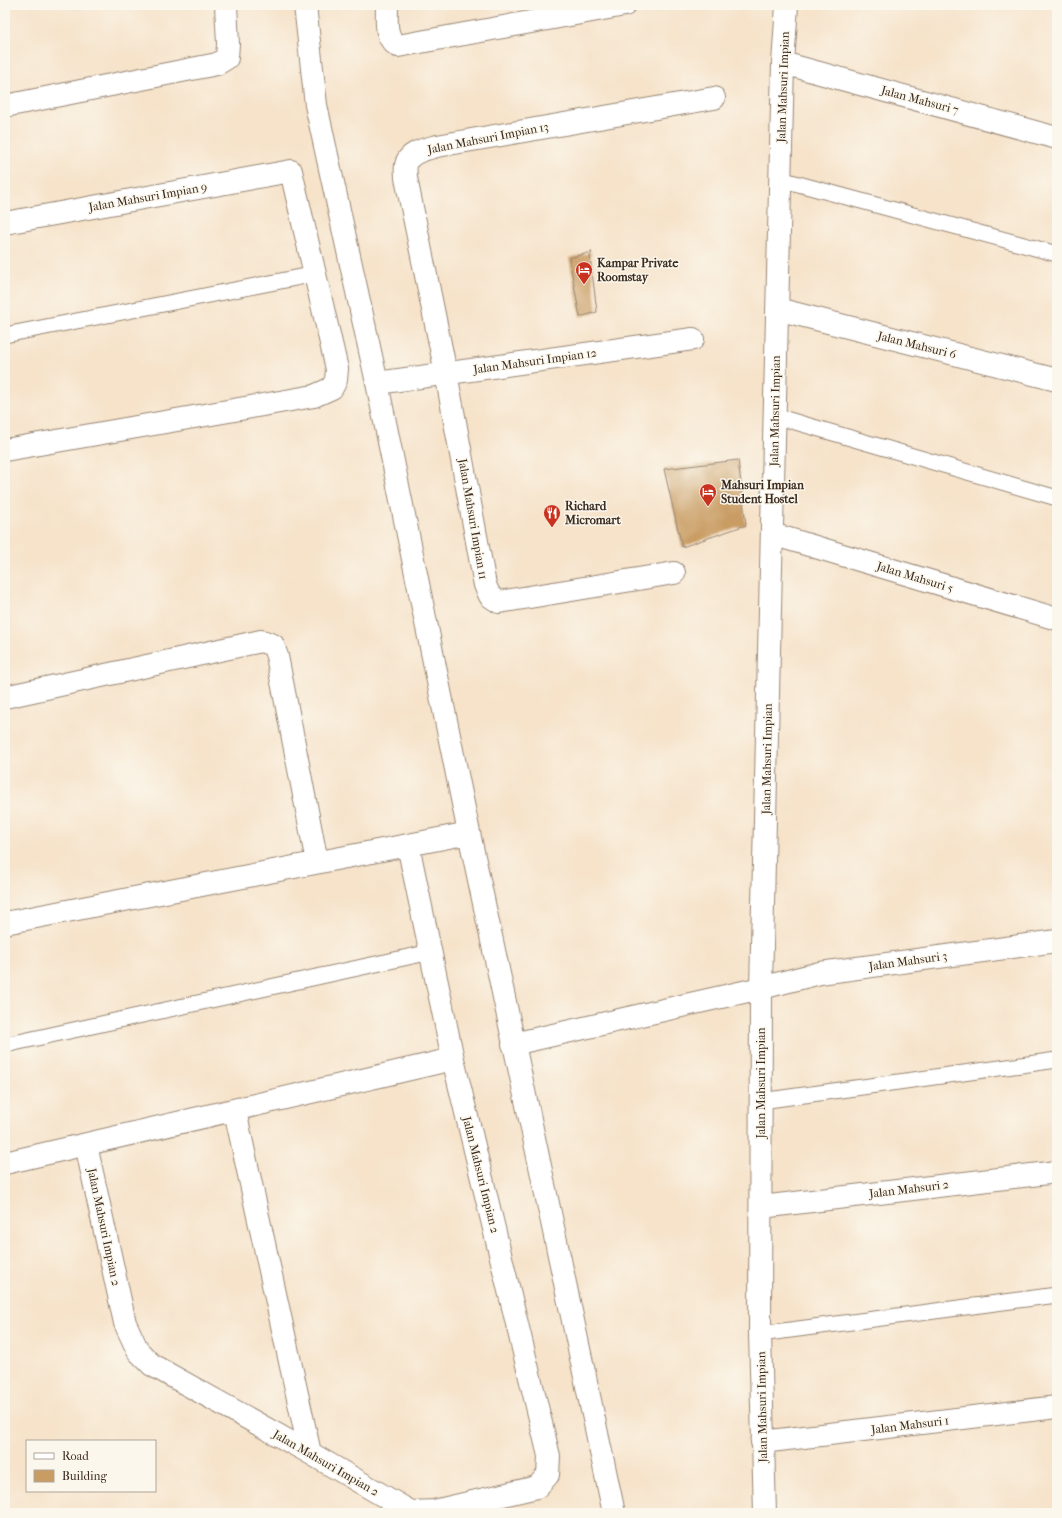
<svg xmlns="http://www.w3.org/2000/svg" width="1062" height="1518" font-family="'IM FELL French Canon',serif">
	<rect width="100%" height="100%" fill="#fbf7ec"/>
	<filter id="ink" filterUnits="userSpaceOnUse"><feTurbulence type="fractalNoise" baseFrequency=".025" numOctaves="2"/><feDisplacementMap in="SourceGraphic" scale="8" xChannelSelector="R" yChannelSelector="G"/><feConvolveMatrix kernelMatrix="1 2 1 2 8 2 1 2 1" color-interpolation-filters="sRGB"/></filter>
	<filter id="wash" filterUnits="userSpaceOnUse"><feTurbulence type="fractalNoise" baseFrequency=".012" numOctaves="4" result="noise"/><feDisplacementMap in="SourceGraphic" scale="16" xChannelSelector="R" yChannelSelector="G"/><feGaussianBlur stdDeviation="0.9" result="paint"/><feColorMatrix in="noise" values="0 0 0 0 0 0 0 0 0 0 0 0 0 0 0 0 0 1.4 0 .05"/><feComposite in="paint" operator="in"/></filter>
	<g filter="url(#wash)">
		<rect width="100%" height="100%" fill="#f6e3ca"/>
		<g id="blocks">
			<path fill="#c99c63" d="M592 252 590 256 597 312 580 317 569 258Z
				M738 460 746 525 682 547 664 469Z"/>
		</g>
	</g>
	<g filter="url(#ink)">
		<use href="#blocks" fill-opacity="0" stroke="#988674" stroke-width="1"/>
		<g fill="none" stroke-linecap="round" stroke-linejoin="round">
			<g stroke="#988674" stroke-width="17">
				<path id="lane" d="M780 179 1057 254
					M5 335 316 274
					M775 416 1057 498
					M5 1045 431 952
					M761 1101 1057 1060
					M760 1334 1057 1295"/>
			</g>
			<g stroke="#988674" stroke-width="24">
				<path id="street" d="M305 5 316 105 377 383 469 833 614 1513
					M387 5C387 20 384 38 398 46L625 5
					M783 63 1057 138
					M5 106 217 64 227 58 228 44 226 5
					M5 223 291 171 337 369 336 380 332 388 314 396 5 450
					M777 309 1057 380
					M377 383 693 339
					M772 534 1057 619
					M674 573 499 602 490 596 485 585 446 373 406 178C406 174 405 169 406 165 408 152 426 149 437 146L714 98
					M5 697 261 641 273 645 277 656 317 862
					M408 845 469 833
					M5 923 408 845 453 1059 549 1456 548 1475 537 1487 434 1511 411 1512 310 1453 152 1365 138 1351 125 1323 86 1145
					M513 1044 761 988 820 973 1057 941
					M235 1111 310 1453
					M5 1163 453 1059
					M761 1207 1057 1172
					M762 1442 1057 1407
					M765 1513 760 1334 761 988 783 63 787 5"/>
			</g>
			<use href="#lane" stroke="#fff" stroke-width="15"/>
			<use href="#street" stroke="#fff" stroke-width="22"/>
		</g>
	</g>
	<defs>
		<g id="hotel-pin" transform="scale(0.9)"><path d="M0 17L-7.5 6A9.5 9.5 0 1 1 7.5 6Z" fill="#c8321e" stroke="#fbf7ec"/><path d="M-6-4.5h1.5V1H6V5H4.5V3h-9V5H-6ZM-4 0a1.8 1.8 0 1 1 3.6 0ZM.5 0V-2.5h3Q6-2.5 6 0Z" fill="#fff"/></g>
		<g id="restaurant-pin" transform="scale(0.9)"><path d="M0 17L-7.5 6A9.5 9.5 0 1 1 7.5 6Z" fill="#c8321e" stroke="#fbf7ec"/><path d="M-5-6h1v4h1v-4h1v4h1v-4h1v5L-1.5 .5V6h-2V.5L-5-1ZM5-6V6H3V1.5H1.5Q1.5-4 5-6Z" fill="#fff"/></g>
	</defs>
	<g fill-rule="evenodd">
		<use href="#hotel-pin" x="584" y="270"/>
		<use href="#hotel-pin" x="708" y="492"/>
		<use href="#restaurant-pin" x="552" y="513"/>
	</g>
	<g text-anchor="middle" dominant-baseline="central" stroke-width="3" stroke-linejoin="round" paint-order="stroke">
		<g font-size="12" fill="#3b2a1e" stroke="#fbf7ec">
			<text transform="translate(783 87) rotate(-88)">Jalan Mahsuri Impian</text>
			<text transform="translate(920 100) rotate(15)">Jalan Mahsuri 7</text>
			<text transform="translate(488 138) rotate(-11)">Jalan Mahsuri Impian 13</text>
			<text transform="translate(148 197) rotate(-10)">Jalan Mahsuri Impian 9</text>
			<text transform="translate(917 345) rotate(14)">Jalan Mahsuri 6</text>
			<text transform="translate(535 361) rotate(-8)">Jalan Mahsuri Impian 12</text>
			<text transform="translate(775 411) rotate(-89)">Jalan Mahsuri Impian</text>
			<text transform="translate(473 519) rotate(80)">Jalan Mahsuri Impian 11</text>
			<text transform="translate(915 577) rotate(17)">Jalan Mahsuri 5</text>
			<text transform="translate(767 759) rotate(-89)">Jalan Mahsuri Impian</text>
			<text transform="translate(908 961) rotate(-8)">Jalan Mahsuri 3</text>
			<text transform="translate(761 1083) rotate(-90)">Jalan Mahsuri Impian</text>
			<text transform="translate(481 1175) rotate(76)">Jalan Mahsuri Impian 2</text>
			<text transform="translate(909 1189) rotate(-7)">Jalan Mahsuri 2</text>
			<text transform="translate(104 1227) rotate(78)">Jalan Mahsuri Impian 2</text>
			<text transform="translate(762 1407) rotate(-91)">Jalan Mahsuri Impian</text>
			<text transform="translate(910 1425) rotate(-7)">Jalan Mahsuri 1</text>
			<text transform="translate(326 1463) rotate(30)">Jalan Mahsuri Impian 2</text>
		</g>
		<g font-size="12" font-weight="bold" fill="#3b2a1e" stroke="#fbf7ec" text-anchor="start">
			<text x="597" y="263">Kampar Private<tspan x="597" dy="14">Roomstay</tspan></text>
			<text x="721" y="485">Mahsuri Impian<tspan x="721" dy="14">Student Hostel</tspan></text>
			<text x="565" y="506">Richard<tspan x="565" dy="14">Micromart</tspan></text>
		</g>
	</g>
	<rect width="1062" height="1518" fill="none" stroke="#fbf7ec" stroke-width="20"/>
	<rect x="26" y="1440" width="130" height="52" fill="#fbf7ec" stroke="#aea59a"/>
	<rect x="34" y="1453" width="20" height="6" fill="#ffffff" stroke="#aea59a"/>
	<text x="62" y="1460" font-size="12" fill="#3b2a1e">Road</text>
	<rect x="34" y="1470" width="20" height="12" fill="#c99c63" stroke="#aea59a"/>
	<text x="62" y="1480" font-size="12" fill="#3b2a1e">Building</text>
</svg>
